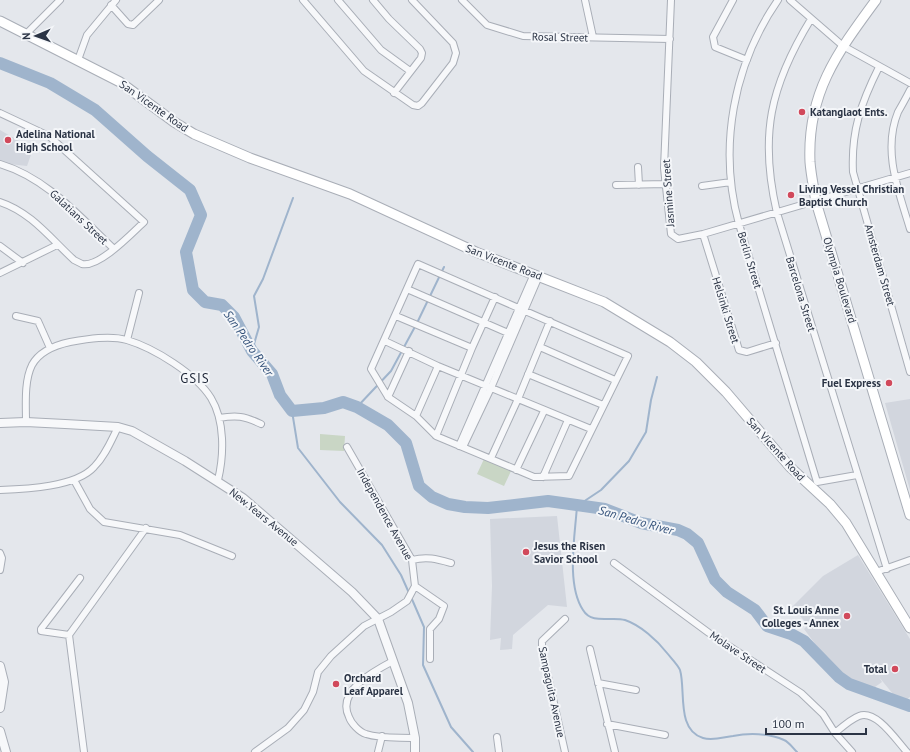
<svg xmlns="http://www.w3.org/2000/svg" width="910" height="752" font-family="'PT Sans',sans-serif">
	<rect width="100%" height="100%" fill="#e4e7ec"/>
	<path fill="#d2d6de" d="M0 130 33 149 27 166 0 163Z
		M910 399V490L885 403Z
		M557 516 567 607 548 605 513 635 512 649 500 650 501 638 490 640 492 586 490 519Z
		M858 555 910 639V697L906 700 893 694 879 677 882 682 875 687 857 684 837 673 804 629 808 625 792 607 823 576Z"/>
	<path fill="#c9d6c5" d="M320 434 345 436 344 451 320 450Z
		M484 459 511 471 504 486 477 474Z"/>
	<g fill="none" stroke-linecap="round" stroke-linejoin="round">
		<path stroke="#9fb4cc" stroke-width="2" d="M252 351 259 327 254 296 263 279 293 198
			M657 377 651 400 646 432 629 461 601 490 577 506C575 536 566 584 583 610 592 625 611 616 625 620 640 625 657 640 667 653 671 658 678 665 680 670 686 690 676 730 703 738 713 741 724 737 733 736 748 733 769 733 784 740 789 742 793 748 797 752
			M357 407 391 371 417 323 444 267
			M292 411 298 448 340 502 382 545 401 575 409 593
			M411 597 424 627 423 665 451 727 473 752"/>
		<path stroke="#9fb4cc" stroke-width="12" d="M0 63 50 83 95 110 147 156 190 190 201 215 186 252 193 290 205 302 222 305 234 317 252 351 272 374 280 395 292 411 324 408 343 402 357 407 388 425 406 443 419 486 432 497 448 504 465 507 488 508 548 501 605 509 641 523 678 530 687 534 698 543 715 580 727 592 755 610 767 626 791 634 804 641 839 677 849 684 910 706"/>
		<g stroke="#a9aeb7" stroke-width="8">
			<path id="minor" d="M303 0 364 71 413 105 418 106 422 103 453 63 456 53 453 43 412 0
				M338 0 381 50 410 71
				M373 0 389 19 420 49 422 53 421 58 394 93
				M462 0 487 25 523 36 670 39
				M585 0 593 37
				M671 0 664 168 671 234 678 239 703 234 910 173
				M733 0 713 37 715 47 747 60
				M778 0C733 65 718 148 739 224L817 482 857 475
				M790 0 843 46 910 83
				M111 5 128 24 133 25 159 0
				M811 19C770 86 759 136 777 213L887 569
				M25 35 60 0
				M78 60 87 35 116 0
				M879 67C861 103 851 131 853 172L910 372
				M910 90C906 98 902 105 898 112 882 151 899 192 910 229
				M0 113 49 136 144 222C132 233 99 268 82 264 80 263 76 261 74 260 51 239 31 212 0 202
				M0 164C47 178 80 217 114 249
				M638 167 639 185
				M616 185 666 184
				M702 186 731 182
				M703 234 739 350 747 352 776 343
				M0 246 23 263
				M418 264 628 356 569 476 534 477 436 436 416 416 388 397 371 369Z
				M0 273 57 245
				M407 289 508 333
				M16 316 38 321 50 348
				M396 316 472 348
				M127 340 139 293
				M385 341 438 366 591 429
				M540 347 615 380
				M528 374 603 405
				M388 397 409 351
				M416 416 438 366
				M219 418C237 415 244 416 261 424
				M26 422C26 405 24 381 32 365 39 352 56 345 70 342 87 339 110 335 127 340 154 348 196 374 211 398 225 421 224 455 218 480
				M436 436 472 348 495 297
				M459 446 534 274
				M463 447 491 388 539 276
				M491 458 518 399 550 321
				M516 470 544 411
				M543 477 568 420
				M74 480 90 509 104 522 180 535 232 556
				M0 490C26 489 76 487 94 467 105 456 111 441 118 427
				M0 553 2 558 0 570
				M412 560C427 556 437 559 451 563
				M614 563 709 633 801 693 823 714 835 733 852 752
				M876 572 910 560
				M415 586 444 606 439 619 430 629V659
				M69 635 41 631V629L80 578
				M590 649 615 752
				M393 661C374 671 336 691 349 717 351 723 359 732 366 734 381 739 399 737 415 738
				M598 683 636 690
				M607 724 665 735
				M835 733C842 727 851 719 859 716 876 709 896 740 907 752
				M497 737 499 752
				M84 752 69 635 146 528
				M255 752 288 728 304 710 313 692 318 672 331 656 364 626 391 612 407 601 415 586 412 560 347 447
				M378 752 382 736
				M565 752 542 650V641L565 619"/>
		</g>
		<g stroke="#a9aeb7" stroke-width="10">
			<path id="tertiary" d="M0 423 26 422 65 424 118 427 132 431 185 461 243 498 352 592 378 619 408 703 415 738V752
				M0 666 4 682 0 708
				M0 731 6 752"/>
		</g>
		<g stroke="#a9aeb7" stroke-width="11">
			<path id="secondary" d="M876 0C837 53 807 93 810 162 811 175 814 189 816 202L910 515
				M0 21 120 82 174 122 194 134 250 158 350 194 476 252 604 302 670 342 696 362 726 392 790 467 830 504 846 523 910 628"/>
		</g>
		<use href="#minor" stroke="#f7f8fa" stroke-width="6"/>
		<use href="#tertiary" stroke="#f7f8fa" stroke-width="8"/>
		<use href="#secondary" stroke="#fff" stroke-width="9"/>
	</g>
	<g fill="#d1495b" stroke="#f4f6f9" stroke-width="1.5">
		<circle cx="802" cy="112" r="4"/>
		<circle cx="8" cy="140" r="4"/>
		<circle cx="791" cy="195" r="4"/>
		<circle cx="889" cy="383" r="4"/>
		<circle cx="526" cy="552" r="4"/>
		<circle cx="847" cy="616" r="4"/>
		<circle cx="895" cy="669" r="4"/>
		<circle cx="336" cy="684" r="4"/>
	</g>
	<g text-anchor="middle" dominant-baseline="central" stroke-width="4" stroke-linejoin="round" paint-order="stroke">
		<g font-size="11" fill="#2b3445" stroke="#f4f6f9">
			<text transform="translate(560 37) rotate(1)">Rosal Street</text>
			<text transform="translate(154 106) rotate(35)">San Vicente Road</text>
			<text transform="translate(668 193) rotate(-94)">Jasmine Street</text>
			<text transform="translate(79 217) rotate(43)">Galatians Street</text>
			<text transform="translate(750 260) rotate(73)">Berlin Street</text>
			<text transform="translate(504 262) rotate(21)">San Vicente Road</text>
			<text transform="translate(880 265) rotate(74)">Amsterdam Street</text>
			<text transform="translate(840 280) rotate(73)">Olympia Boulevard</text>
			<text transform="translate(801 294) rotate(73)">Barcelona Street</text>
			<text transform="translate(726 310) rotate(73)">Helsinki Street</text>
			<text transform="translate(776 449) rotate(48)">San Vicente Road</text>
			<text transform="translate(385 514) rotate(61)">Independence Avenue</text>
			<text transform="translate(264 517) rotate(39)">New Years Avenue</text>
			<text transform="translate(738 652) rotate(34)">Molave Street</text>
			<text transform="translate(552 692) rotate(78)">Sampaguita Avenue</text>
		</g>
		<g font-size="11" font-weight="bold" fill="#2b3445" stroke="#f4f6f9" text-anchor="start">
			<text x="810" y="112">Katanglaot Ents.</text>
			<text x="16" y="134">Adelina National<tspan x="16" dy="13">High School</tspan></text>
			<text x="799" y="189">Living Vessel Christian<tspan x="799" dy="13">Baptist Church</tspan></text>
			<text x="881" y="383" text-anchor="end">Fuel Express</text>
			<text x="534" y="546">Jesus the Risen<tspan x="534" dy="13">Savior School</tspan></text>
			<text x="839" y="610" text-anchor="end">St. Louis Anne<tspan x="839" dy="13">Colleges - Annex</tspan></text>
			<text x="887" y="669" text-anchor="end">Total</text>
			<text x="344" y="678">Orchard<tspan x="344" dy="13">Leaf Apparel</tspan></text>
		</g>
		<g font-size="12" font-style="italic" fill="#34527a" stroke="#f4f6f9">
			<text transform="translate(249 343) rotate(55)">San Pedro River</text>
			<text transform="translate(636 520) rotate(16)">San Pedro River</text>
		</g>
		<g font-size="13" letter-spacing="1" fill="#1d2536" stroke="#f4f6f9">
			<text x="195" y="378">GSIS</text>
		</g>
	</g>
	<g transform="translate(36 36) rotate(268)" stroke="#f4f6f9" stroke-width="3" paint-order="stroke">
	<path d="M0-3L7 15L0 10L-7 15Z" fill="#2b3445"/>
	<text y="-6" font-size="11" font-weight="bold" text-anchor="middle" fill="#2b3445">N</text>
	</g>
	<path d="M766 728v6h100v-6" fill="none" stroke="#2b3445" stroke-width="2"/>
	<text x="772" y="728" font-size="12" fill="#2b3445" stroke="#f4f6f9" stroke-width="3" paint-order="stroke">100 m</text>
</svg>
